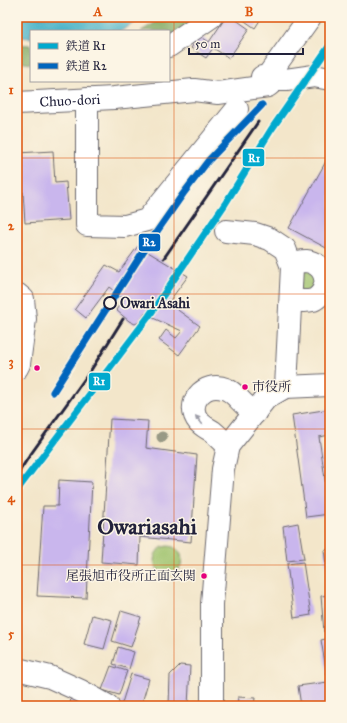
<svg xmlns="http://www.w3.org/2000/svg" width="347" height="723" font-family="'IM FELL Great Primer','Noto Serif JP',serif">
	<rect width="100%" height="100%" fill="#fcf5e5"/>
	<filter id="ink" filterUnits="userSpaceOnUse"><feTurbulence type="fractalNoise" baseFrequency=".025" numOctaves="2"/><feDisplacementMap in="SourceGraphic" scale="8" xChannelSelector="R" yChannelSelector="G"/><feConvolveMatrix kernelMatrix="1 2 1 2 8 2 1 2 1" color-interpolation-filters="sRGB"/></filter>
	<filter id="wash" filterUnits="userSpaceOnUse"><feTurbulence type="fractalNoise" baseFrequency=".012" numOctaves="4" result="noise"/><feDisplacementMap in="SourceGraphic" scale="16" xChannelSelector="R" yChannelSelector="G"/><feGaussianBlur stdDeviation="0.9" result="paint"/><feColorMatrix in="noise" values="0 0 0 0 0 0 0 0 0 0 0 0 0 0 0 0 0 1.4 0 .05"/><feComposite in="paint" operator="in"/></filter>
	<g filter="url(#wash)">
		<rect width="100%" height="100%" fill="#f3e6ca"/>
		<path fill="#9ec26c" stroke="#607254" d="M307 269 320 281 307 293 300 290 297 275Z
			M154 560a14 14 0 1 1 28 0a14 14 0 1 1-28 0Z"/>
		<path fill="#7ea860" stroke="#50654e" d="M165 17H201L169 37V31H141Z
			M17 44 31 45V64L17 62Z"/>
		<path fill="#4bb4c9" stroke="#366b82" d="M17 17H145L121 31H31V38L17 37Z"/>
		<g id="blocks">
			<path fill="#c9b6ed" d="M226 17H232L249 29 229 58 213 48 206 58 191 48 200 36 209 42Z
				M239 17H262L255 28Z
				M53 151 55 183 66 182 69 220 25 223 23 192H17V153Z
				M330 154V250L289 228Z
				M138 246 188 276 168 303 200 326 179 355 159 340 166 330 176 338 182 331 153 318 145 313 139 322 135 324 129 321 116 310 124 299 109 287 86 318 75 309 106 265 119 272Z
				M330 409V435L319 437 330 514 306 517 292 415Z
				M110 419 148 421 146 448 197 455 191 542 140 537 139 565 101 562Z
				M59 480 92 482 86 598 37 596 43 506H58Z
				M298 523 304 559 287 561 283 526Z
				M330 549V587H329L324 550Z
				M303 562 311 615 294 618 287 564Z
				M330 595V631L324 632 321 596Z
				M121 611 141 617 131 647 112 641Z
				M92 615 112 620 104 649 84 644Z
				M330 638V674L327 675 321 640Z
				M118 647 134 652 129 669 113 664Z
				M180 665 190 666 188 706H169L170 675Z
				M111 666 127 671 119 695 102 690Z
				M131 674 149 679 141 706H121Z
				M17 679H22L19 706H17Z
				M328 682 330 696V706H301L298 686Z
				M71 696 97 706H70Z
				M238 697 255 698 254 706H237Z"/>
		</g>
	</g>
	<g filter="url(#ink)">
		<use href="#blocks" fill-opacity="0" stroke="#6b676d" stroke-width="1"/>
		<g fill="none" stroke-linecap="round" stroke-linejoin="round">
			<g stroke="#6b676d" stroke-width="24">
				<g id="minor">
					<path d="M169 46 211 17"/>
					<path d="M262 77H266L275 80H286L314 76 330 79"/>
					<path d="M267 77 310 17"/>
					<path d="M87 99V225L125 226 147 220 237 109"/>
					<path id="s1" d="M17 103 114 98 194 90 218 93 268 86 275 80"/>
					<path d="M226 231 255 234 270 239 285 249 292 267 286 387"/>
					<path d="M291 264C296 262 301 261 306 261 324 263 331 282 320 295 318 297 316 299 313 300 306 302 298 301 291 300"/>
					<path d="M17 294 23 299 25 319 19 364 17 368"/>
					<path d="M228 446C223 441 218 436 212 431 208 429 203 426 199 422 184 404 204 380 226 389 234 392 239 400 245 405 248 408 252 411 255 413"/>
					<path d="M17 669 50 677 81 691 108 706"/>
					<path d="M212 706V604L223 469 228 446 248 421 266 398 285 387 330 385"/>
				</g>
			</g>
			<use href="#minor" stroke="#fff" stroke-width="22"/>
			<path stroke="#22223b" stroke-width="3" d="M164 258 258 122
				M17 475 28 458 91 370 123 319"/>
			<g stroke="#fcf5e5" stroke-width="10">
				<path id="rail-1" d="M17 490 149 316 225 204 271 130 330 45"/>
			</g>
			<g stroke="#fcf5e5" stroke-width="10">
				<path id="rail-2" d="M53 392 146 247 183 194 208 161 262 105"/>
			</g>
			<use href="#rail-1" stroke="#00a9ce" stroke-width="7"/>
			<use href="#rail-2" stroke="#0065bd" stroke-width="7"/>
		</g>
		<circle fill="#989985" cx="162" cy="437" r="5.5"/>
		<defs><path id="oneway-solid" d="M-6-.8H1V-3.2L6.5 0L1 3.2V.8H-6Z"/></defs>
		<use fill="#9c9ca7" href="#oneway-solid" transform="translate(199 420) rotate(-129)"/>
	</g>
	<path fill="none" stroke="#de560e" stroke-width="1" stroke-opacity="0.55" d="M174 17V706M17 158H330M17 294H330M17 429H330M17 565H330"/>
	<circle fill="#fcf5e5" stroke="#22223b" stroke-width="2" cx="110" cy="303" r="6"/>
	<g fill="#e5007d" stroke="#fcf5e5" stroke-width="1.5">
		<circle cx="37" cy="368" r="3.5"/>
		<circle cx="245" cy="387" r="3.5"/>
		<circle cx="204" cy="576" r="3.5"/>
	</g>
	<g text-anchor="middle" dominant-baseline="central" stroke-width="3" stroke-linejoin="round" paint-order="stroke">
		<g font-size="13" fill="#22223b" stroke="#fcf5e5" text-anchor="start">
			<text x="252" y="387">市役所</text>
			<text x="196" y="576" text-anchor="end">尾張旭市役所正面玄関</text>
		</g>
		<g font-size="14" fill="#22223b" stroke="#fcf5e5">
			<text stroke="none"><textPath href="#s1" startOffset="53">Chuo-dori</textPath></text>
		</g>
		<g font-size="14" font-weight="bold" fill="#22223b" stroke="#fcf5e5" text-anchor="start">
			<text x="120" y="303">Owari Asahi</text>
		</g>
		<g font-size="22" font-weight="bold" fill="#22223b" stroke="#fcf5e5">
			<text x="147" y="526">Owariasahi</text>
		</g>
	</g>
	<g stroke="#fcf5e5" stroke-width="1.5">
		<rect x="242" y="148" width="23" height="19" rx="4" fill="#00a9ce"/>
		<rect x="138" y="233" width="23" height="19" rx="4" fill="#0065bd"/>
		<rect x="88" y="372" width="23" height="19" rx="4" fill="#00a9ce"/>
	</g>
	<g font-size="11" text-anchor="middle" font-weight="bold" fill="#fff">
		<text x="254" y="162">R1</text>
		<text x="149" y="246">R2</text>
		<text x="99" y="385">R1</text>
	</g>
	<rect width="347" height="723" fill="none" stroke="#fcf5e5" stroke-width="44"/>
	<rect x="30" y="30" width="140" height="52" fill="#fcf5e5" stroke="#a5a1a1"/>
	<rect x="38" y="43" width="20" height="6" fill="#00a9ce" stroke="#a5a1a1"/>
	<text x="66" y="50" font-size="12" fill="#22223b">鉄道 R1</text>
	<rect x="38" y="63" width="20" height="6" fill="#0065bd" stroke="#a5a1a1"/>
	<text x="66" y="70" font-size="12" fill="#22223b">鉄道 R2</text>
	<path d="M189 48v6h114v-6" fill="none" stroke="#22223b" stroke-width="2"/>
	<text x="195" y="48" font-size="12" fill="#22223b" stroke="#fcf5e5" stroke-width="3" paint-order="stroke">50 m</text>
	<rect x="22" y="22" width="303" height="679" fill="none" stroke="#de560e" stroke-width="1.5"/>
	<g font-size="13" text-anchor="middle" font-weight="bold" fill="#de560e">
		<text x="98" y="16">A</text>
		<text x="249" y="16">B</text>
		<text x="11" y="94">1</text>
		<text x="11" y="230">2</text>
		<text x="11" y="366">3</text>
		<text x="11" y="502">4</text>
		<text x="11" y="638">5</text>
	</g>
</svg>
